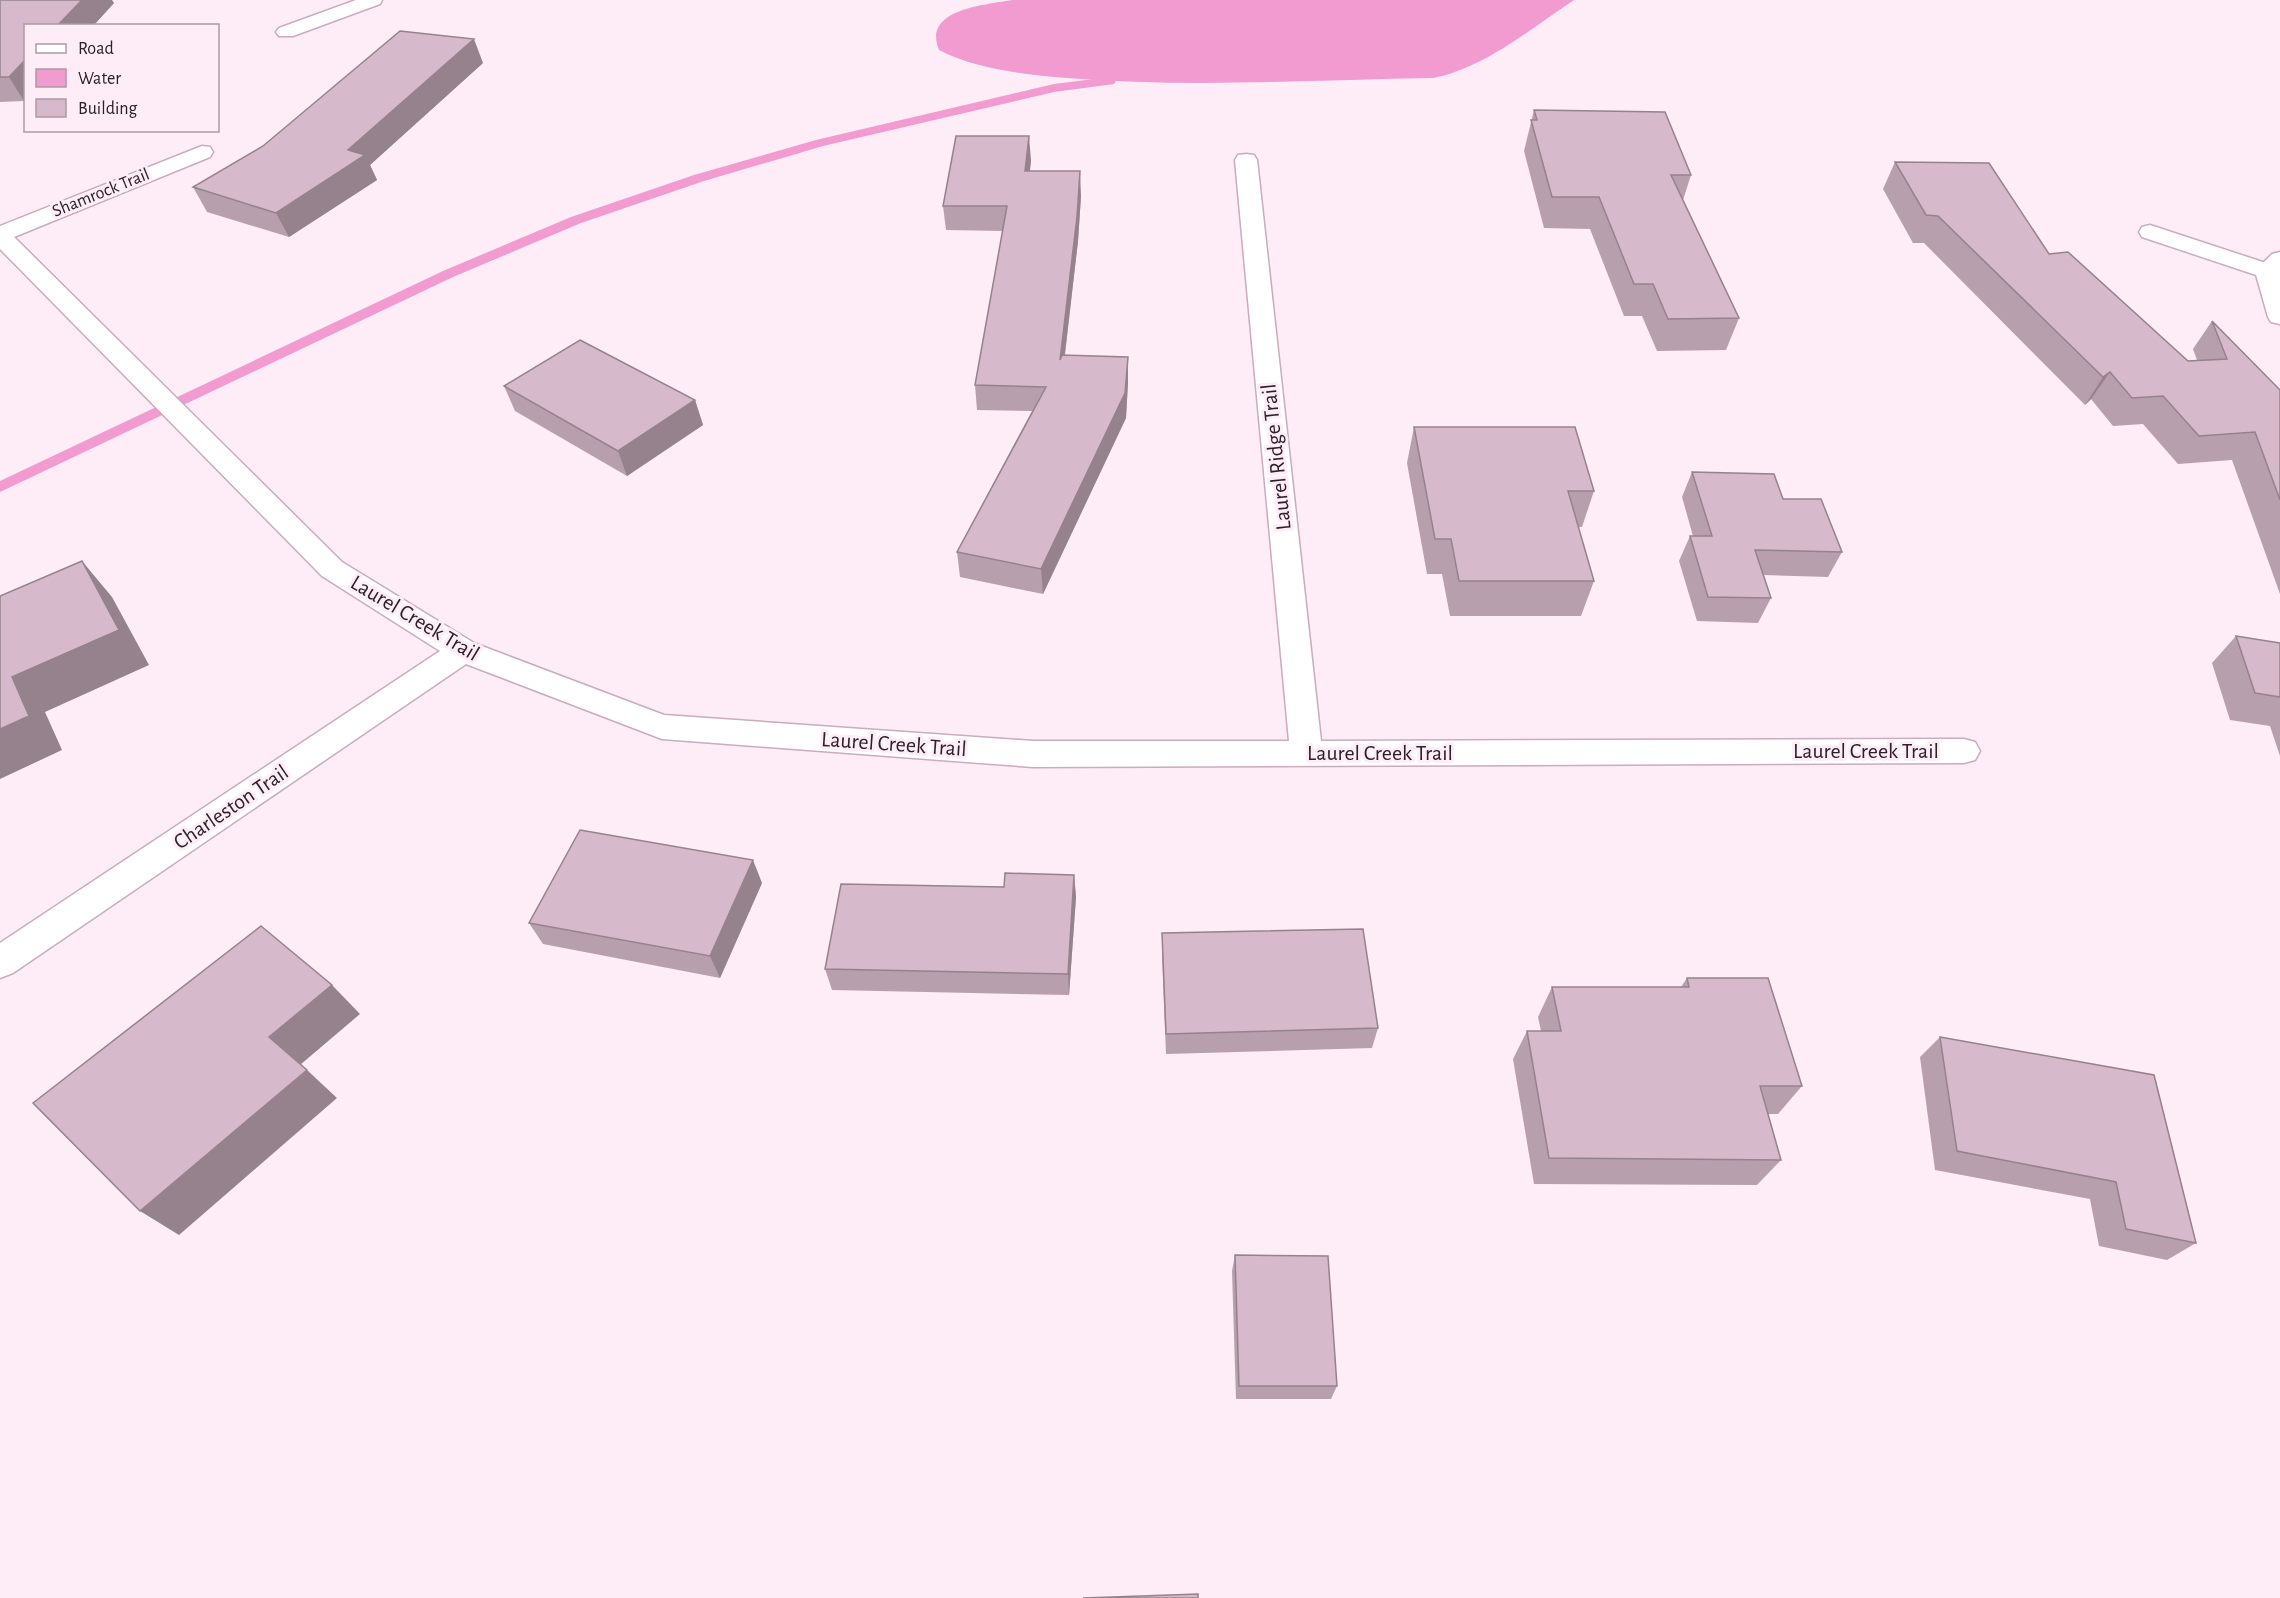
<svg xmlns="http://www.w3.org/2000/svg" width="2280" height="1598" font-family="'Alegreya Sans',sans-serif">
	<rect width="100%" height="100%" fill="#feecf6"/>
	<path fill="#f19bd0" d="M1012 0H1574C1532 28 1483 69 1433 78 1311 80 1189 88 1067 78 1024 74 978 70 939 50 922 9 985 5 1012 0Z"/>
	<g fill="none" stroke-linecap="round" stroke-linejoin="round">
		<path fill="#f19bd0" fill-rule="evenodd" d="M1110 77 1116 81 1114 84 1054 92 823 146 704 181 581 223 453 277 0 492V481L443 271 571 217 694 175 816 140 1054 84Z"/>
		<g stroke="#c9acbd" stroke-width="3">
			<path id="service" d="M2150 225 2275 266 2279 271 2275 276 2267 278 2259 276 2142 237 2139 232 2142 227Z"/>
		</g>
		<g stroke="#c9acbd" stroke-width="3">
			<path id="minor" d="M356 0H382L380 4 293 36H279L276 32 279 28Z
				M202 146 210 147 213 152 210 157 14 237 342 562 474 643 664 715 1033 741H1289L1235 160 1238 155 1246 154 1254 155 1257 160 1321 741 1964 739 1975 742 1980 751 1975 760 1964 763 1033 767 662 739 466 664 13 973 0 978V943L440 651 322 576 0 249V226Z
				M2280 252V324L2271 322 2268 317 2255 271 2272 254Z"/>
		</g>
		<use href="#service" fill="#fff" fill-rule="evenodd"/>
		<use href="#minor" fill="#fff" fill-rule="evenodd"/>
	</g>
	<path fill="#b89fae" d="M0 0 114 3 93 26H26V99L24 101 0 102Z
		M483 63 370 165 377 180 289 237 207 212 193 187Z
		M1534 110 1691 175 1683 200 1739 318 1726 350 1657 351 1642 316H1624L1590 229 1544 228 1524 151Z
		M1031 160 1030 171 1081 196 1078 241 1065 355 1128 382 1126 418 1043 594 960 577 957 552 1032 411 977 410 975 385 1003 231 946 230 943 206Z
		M1895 162 2049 254 2188 361 2197 360 2193 349 2212 321 2280 390V594L2232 460 2178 464 2143 424 2113 426 2091 399 2085 405 1924 243H1913L1883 189Z
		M504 386 695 400 703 425 627 476 515 411Z
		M1414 427 1594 491 1582 527H1578L1594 581 1581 616H1450L1442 574H1427L1407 463Z
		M1692 472 1783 499 1842 552 1828 577 1763 575 1771 598 1758 623 1697 621 1679 561 1690 536H1693L1682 497Z
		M2236 636 2280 643V756L2270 726 2230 720 2212 663Z
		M1074 875 1076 897 1069 995 832 990 825 969 1004 887Z
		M762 883 720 978 543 944 529 923Z
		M1162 933 1378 1028 1372 1048 1166 1054 1162 955Z
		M1687 978 1802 1086 1778 1114H1768L1781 1160 1757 1185 1534 1184 1513 1059 1527 1031H1541L1538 1017 1552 987H1681Z
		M1940 1037 2196 1243 2167 1260 2099 1246 2090 1199 1935 1170 1920 1057Z
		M1235 1255 1337 1386 1331 1399H1236L1232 1271Z"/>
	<path fill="#96828d" d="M82 0H112L114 3 93 26H57Z
		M474 39 483 63 370 165 377 180 289 237 276 213Z
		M26 59V99L24 101 9 77Z
		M1029 136 1031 160 1027 195 1025 171Z
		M1080 171 1081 196 1078 241 1061 386 1060 360Z
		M1128 357V382L1126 418 1043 594 1041 569Z
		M2110 372 2091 399 2085 405 2103 377Z
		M695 400 703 425 627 476 618 451Z
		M82 561 112 597 149 665 45 712 62 750 0 779V729L12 677Z
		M753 860 762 883 720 978 710 956Z
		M1074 875 1076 897 1069 995 1068 974Z
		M332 985 360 1014 300 1065 269 1037Z
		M307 1070 337 1098 179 1235 140 1211Z"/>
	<path fill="#d6b9ca" stroke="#96828d" stroke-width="1.5" d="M0 0H82L57 26H26V59L9 77H0Z
		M400 31 474 39 348 150 365 155 276 213 193 187 263 146Z
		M1534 110 1665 112 1691 175H1671L1739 318 1668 319 1653 284H1634L1599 197H1552L1531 120H1537Z
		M956 136H1029L1025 171H1080L1077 217 1060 360 1062 355 1128 357 1125 393 1041 569 957 552 1046 387 975 385 1007 206H943Z
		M1895 162 1989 163 2049 254 2068 252 2188 361 2227 359 2212 321 2280 390V500L2255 432 2199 436 2163 396 2132 398 2110 372 2103 377 1938 216 1926 215Z
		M580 340 695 400 618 451 504 386Z
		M1414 427H1575L1594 491H1568L1594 581H1459L1451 539H1435Z
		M1692 472 1774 474 1783 499H1821L1842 552 1755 550 1771 598 1708 597 1690 536H1712Z
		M82 561 119 630 12 677 29 716 0 729V596Z
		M2236 636 2280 643V697L2255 693Z
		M580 830 753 860 710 956 529 923Z
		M1005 873 1074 875 1068 974 825 969 841 884 1004 887Z
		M261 926 332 985 269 1037 307 1070 140 1211 33 1103Z
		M1363 929 1378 1028 1166 1034 1162 933Z
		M1687 978H1768L1802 1086H1760L1781 1160 1549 1158 1527 1031H1561L1552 987H1689Z
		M1940 1037 2154 1075 2196 1243 2126 1229 2116 1182 1957 1151Z
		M1235 1255 1328 1256 1337 1386H1239Z
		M1198 1594V1598H1083Z"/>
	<g text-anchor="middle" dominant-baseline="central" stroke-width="6" stroke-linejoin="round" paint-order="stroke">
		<g font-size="18" fill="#2c2127" stroke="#feecf6">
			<text transform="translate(101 193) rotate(-22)">Shamrock Trail</text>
		</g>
		<g font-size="22" fill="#2c2127" stroke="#feecf6">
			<text transform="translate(1276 457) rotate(-96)">Laurel Ridge Trail</text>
			<text transform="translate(415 618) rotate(31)">Laurel Creek Trail</text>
			<text transform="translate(894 744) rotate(4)">Laurel Creek Trail</text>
			<text x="1866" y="751">Laurel Creek Trail</text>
			<text x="1380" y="753">Laurel Creek Trail</text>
			<text transform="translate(231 807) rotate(-34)">Charleston Trail</text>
		</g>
	</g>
	<rect x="24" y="24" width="195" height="108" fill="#feecf6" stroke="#aa9ba3" stroke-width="1.5"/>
	<rect x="36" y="44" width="30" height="9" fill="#ffffff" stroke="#aa9ba3" stroke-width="1.5"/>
	<text x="78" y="54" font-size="18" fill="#2c2127">Road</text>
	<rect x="36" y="69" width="30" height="18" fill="#f19bd0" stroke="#aa9ba3" stroke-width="1.5"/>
	<text x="78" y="84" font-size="18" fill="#2c2127">Water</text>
	<rect x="36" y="99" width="30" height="18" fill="#d6b9ca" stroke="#aa9ba3" stroke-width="1.5"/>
	<text x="78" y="114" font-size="18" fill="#2c2127">Building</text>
</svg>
